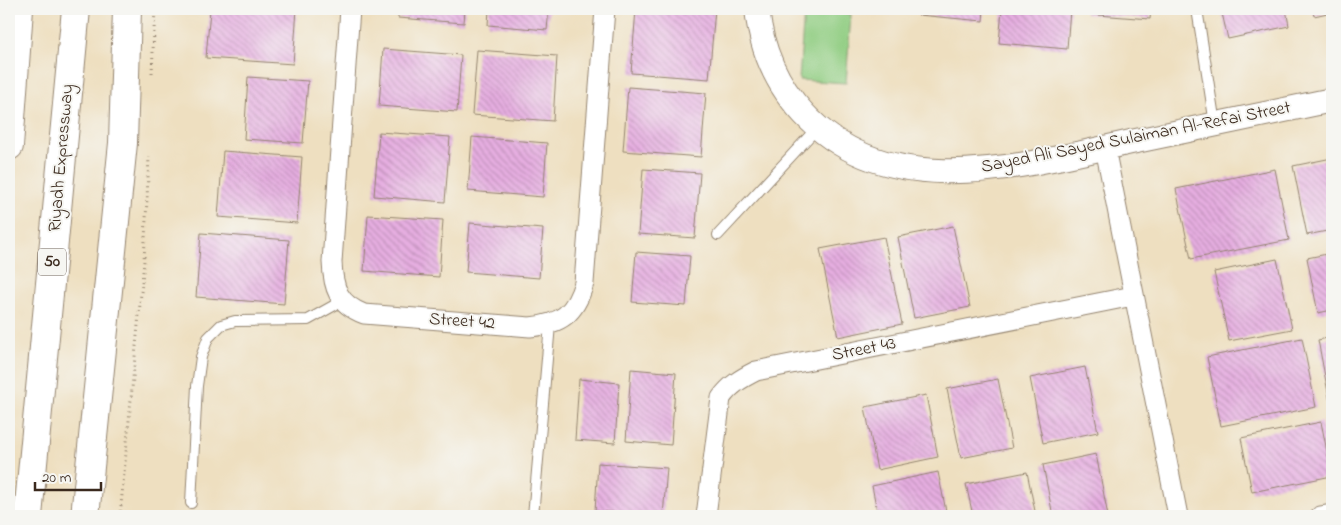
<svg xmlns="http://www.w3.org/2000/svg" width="1341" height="525" font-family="'Indie Flower',sans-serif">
	<defs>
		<pattern id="building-back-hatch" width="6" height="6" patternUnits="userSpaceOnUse" patternTransform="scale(1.25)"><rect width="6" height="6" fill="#e6aee1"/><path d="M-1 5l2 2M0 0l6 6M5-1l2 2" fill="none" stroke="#bc8eb6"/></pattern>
	</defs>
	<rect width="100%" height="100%" fill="#f6f6f2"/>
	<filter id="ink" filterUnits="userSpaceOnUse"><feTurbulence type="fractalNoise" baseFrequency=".02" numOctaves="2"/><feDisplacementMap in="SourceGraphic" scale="10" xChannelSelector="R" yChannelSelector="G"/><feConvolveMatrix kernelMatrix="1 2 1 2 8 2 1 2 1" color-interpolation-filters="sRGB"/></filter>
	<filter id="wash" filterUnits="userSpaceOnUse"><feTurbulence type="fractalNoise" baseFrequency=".0096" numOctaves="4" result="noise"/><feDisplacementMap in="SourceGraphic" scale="20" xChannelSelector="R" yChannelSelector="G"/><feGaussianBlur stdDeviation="1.12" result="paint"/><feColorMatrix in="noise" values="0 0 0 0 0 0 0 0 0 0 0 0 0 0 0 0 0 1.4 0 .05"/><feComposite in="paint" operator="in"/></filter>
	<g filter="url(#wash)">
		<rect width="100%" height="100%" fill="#eedfc0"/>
		<path fill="#91cd82" stroke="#667c50" d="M804 11 851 14 846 83 799 80Z"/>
		<g id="blocks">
			<path fill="url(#building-back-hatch)" d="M210 9H297L293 64 206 58Z
				M398 9H465L464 23 398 18Z
				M489 9H549L547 30 488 25Z
				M636 9H715L709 79 631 73Z
				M918 9H984L983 21 918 15Z
				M1002 9H1070L1067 49 999 43Z
				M1085 9H1151L1150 19 1085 14Z
				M1221 9H1286L1289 26 1228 39Z
				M1312 9H1332V12L1314 16Z
				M383 49 461 55 457 112 379 106Z
				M477 50 557 56 553 121 472 115Z
				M248 77 308 81 303 143 244 139Z
				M628 87 706 93 701 157 623 151Z
				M379 132 450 137 445 202 374 196Z
				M472 137 547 143 543 197 468 191Z
				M223 151 302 157 297 223 218 217Z
				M1332 158V230L1307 235 1293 166Z
				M643 169 700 173 695 238 638 234Z
				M1275 169 1289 240 1191 259 1176 189Z
				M368 215 443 220 439 277 364 271Z
				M470 223 543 229 539 278 466 272Z
				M953 226 970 307 914 318 898 237Z
				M201 233 289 240 284 304 196 297Z
				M884 237 902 324 838 337 820 249Z
				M636 252 690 256 686 306 632 302Z
				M1332 253V310L1318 313 1307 258Z
				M1277 259 1292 329 1229 341 1214 272Z
				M1332 337V407L1331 408 1318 340Z
				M1302 338 1316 407 1221 426 1207 357Z
				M1085 367 1098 432 1043 443 1030 378Z
				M631 369 676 373 671 445 626 441Z
				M579 379 619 383 615 443 575 440Z
				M998 379 1012 448 961 458 947 389Z
				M926 395 938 457 877 470 865 407Z
				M1321 422 1332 476 1252 492 1241 438Z
				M1096 454 1108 516H1053L1043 465Z
				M598 463 667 468 663 516 595 511Z
				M938 472 947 516H878L872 486Z
				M1027 472 1036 516H973L966 484Z"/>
		</g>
	</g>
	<g filter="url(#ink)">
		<use href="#blocks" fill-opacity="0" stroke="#94846f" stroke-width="1"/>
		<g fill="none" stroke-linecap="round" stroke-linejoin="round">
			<g stroke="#94846f" stroke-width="12">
				<path id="service" d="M1197 9 1215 124
					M718 235 817 128
					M191 503 197 386 201 357 208 338 221 325 235 321 308 320 342 301
					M533 516 550 325"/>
			</g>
			<g stroke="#94846f" stroke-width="21">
				<path id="minor" d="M350 9 332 262C333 288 338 304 364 314L530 327C561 324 575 314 584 283L605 9
					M1105 148 1178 516
					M706 516 721 398C730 385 742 378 756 371L1133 296
					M1320 516 1332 514"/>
			</g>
			<g stroke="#94846f" stroke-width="26">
				<path id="tertiary" d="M757 9C761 48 776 84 804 114 891 207 1027 164 1136 141 1201 127 1267 114 1332 100"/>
			</g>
			<g stroke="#94846f" stroke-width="30">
				<path id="motorway" d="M9 146 19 9
					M28 516 76 9
					M85 516 123 143 127 9"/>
			</g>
			<path stroke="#94846f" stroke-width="3" stroke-dasharray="1 4" stroke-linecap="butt" d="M152 73 155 9
				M120 516 144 261 149 157"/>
			<use href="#service" stroke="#fff" stroke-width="10"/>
			<use href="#minor" stroke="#fff" stroke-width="19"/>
			<use href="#tertiary" stroke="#fff" stroke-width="24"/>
			<use href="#motorway" stroke="#fff" stroke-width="28"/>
		</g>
	</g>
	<g text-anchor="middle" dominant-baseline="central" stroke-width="4" stroke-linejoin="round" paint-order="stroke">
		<rect fill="#f6f6f2" stroke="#73675e" stroke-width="1" x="38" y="248.5" width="28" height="27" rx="4"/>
		<g font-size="16" font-weight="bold" fill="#3b2a1e">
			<text x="52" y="262">50</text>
		</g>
		<g font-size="18" fill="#3b2a1e" stroke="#f6f6f2">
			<text transform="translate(1136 138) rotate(-11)">Sayed Ali Sayed Sulaiman Al-Refai Street</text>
			<text transform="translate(62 158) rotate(-85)">Riyadh Expressway</text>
			<text transform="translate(462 322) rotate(4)">Street 42</text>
			<text transform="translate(864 350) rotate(-11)">Street 43</text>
		</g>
	</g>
	<rect width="1341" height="525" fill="none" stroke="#f6f6f2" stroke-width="30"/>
	<path d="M35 482v8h66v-8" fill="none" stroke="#3b2a1e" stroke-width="2.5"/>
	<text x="42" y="482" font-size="15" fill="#3b2a1e" stroke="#f6f6f2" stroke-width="4" paint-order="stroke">20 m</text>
</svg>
